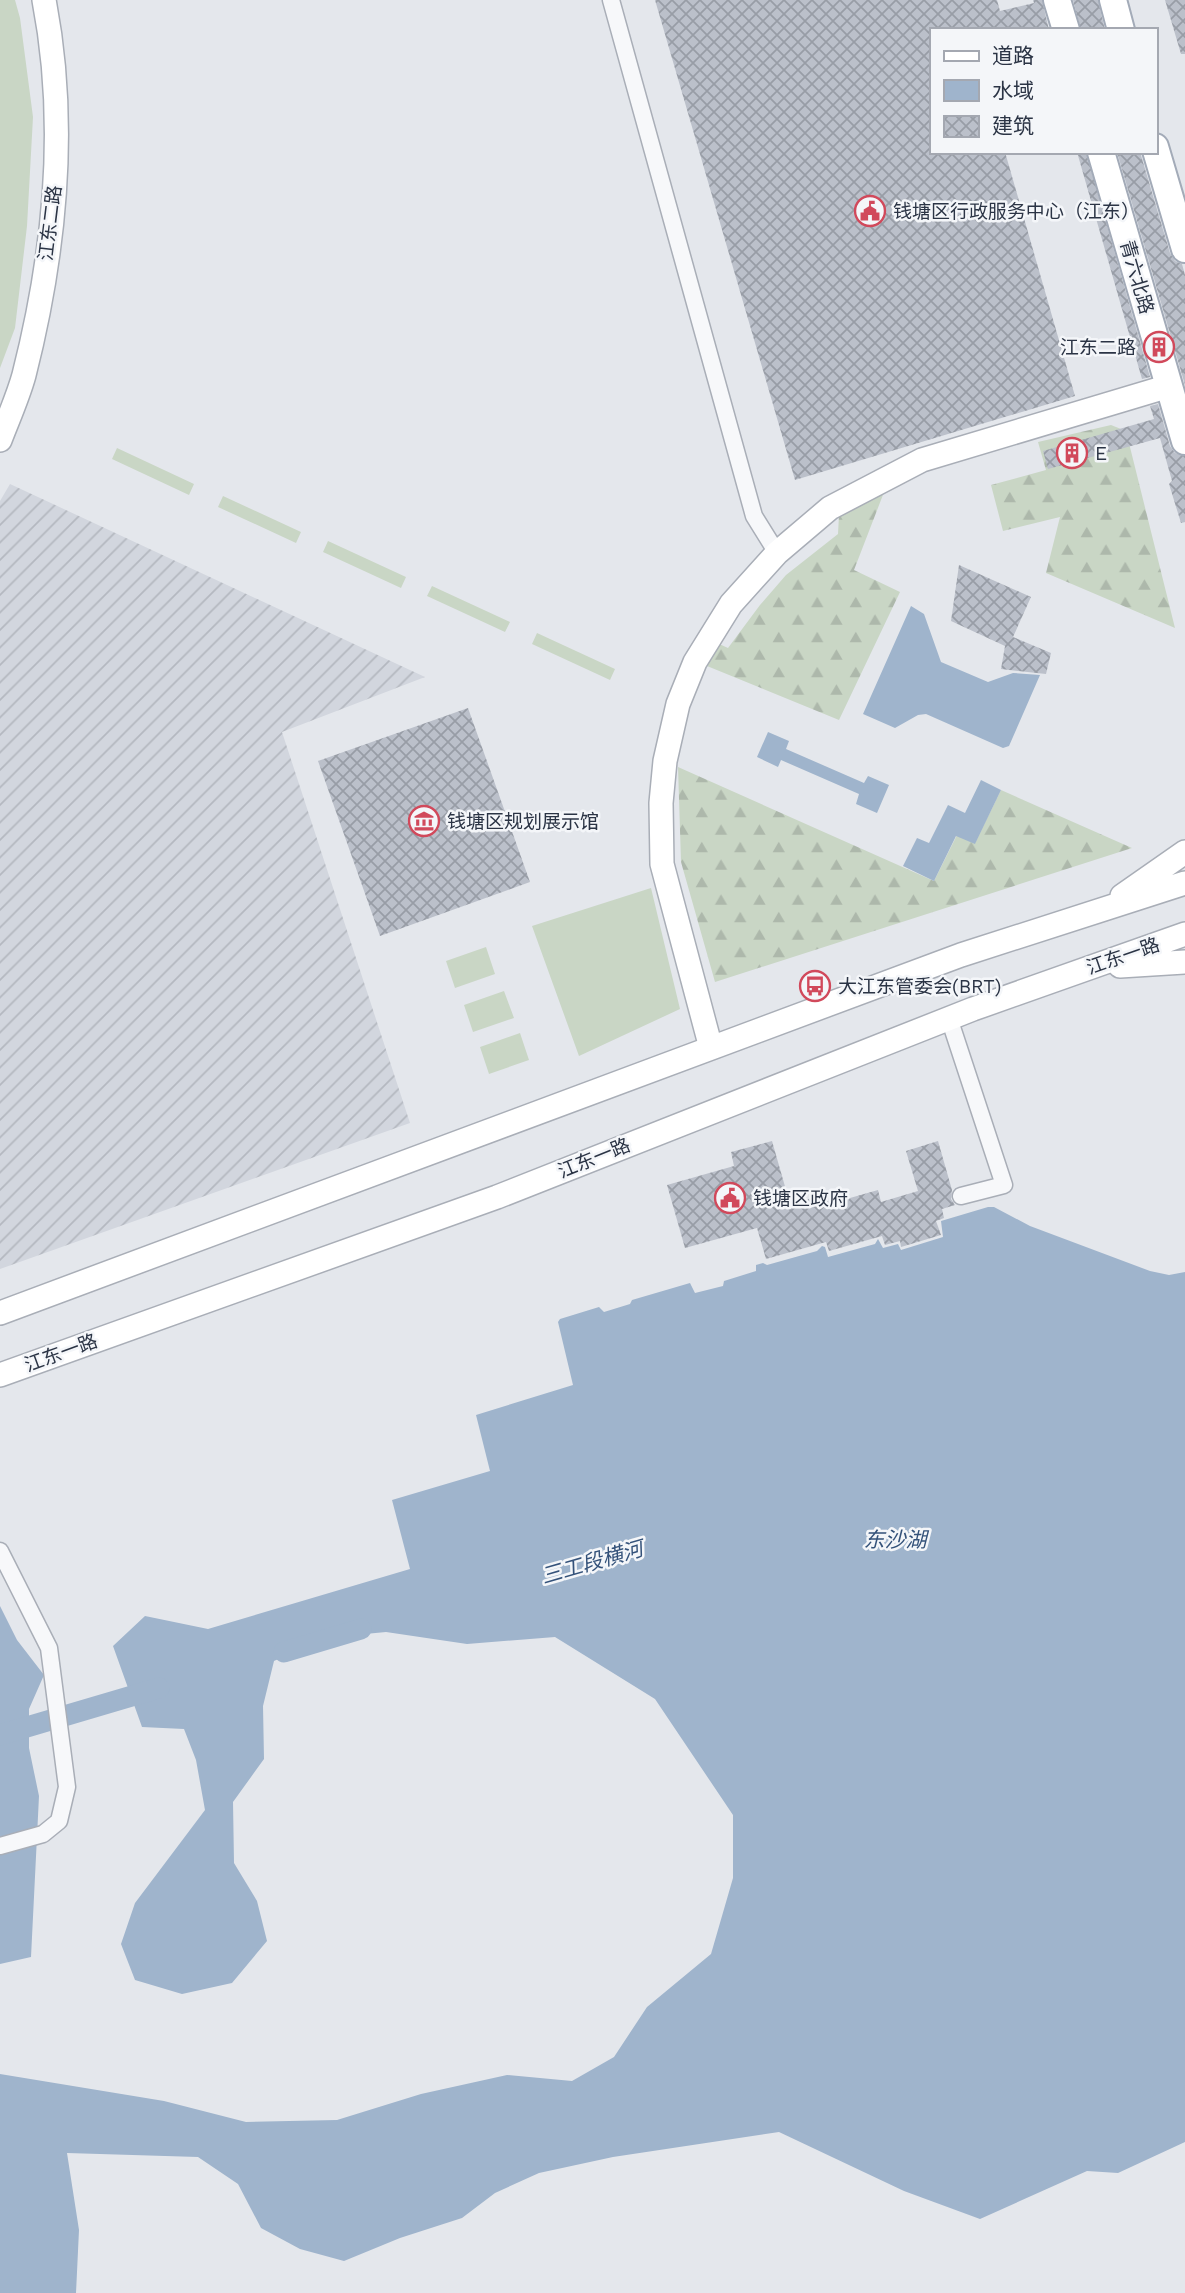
<svg xmlns="http://www.w3.org/2000/svg" width="1185" height="2293" font-family="'Work Sans','Noto Sans SC',sans-serif">
	<defs>
		<pattern id="industrial-furrows" width="10" height="10" patternUnits="userSpaceOnUse" patternTransform="scale(1.75)"><rect width="10" height="10" fill="#d2d6de"/><path d="M-1 1l2-2M0 10L10 0M9 11l2-2" fill="none" stroke="#b4b8c0"/></pattern>
		<pattern id="forest-firs" width="22" height="20" patternUnits="userSpaceOnUse" patternTransform="scale(1.75)"><rect width="22" height="20" fill="#c9d6c5"/><path d="M5 1l3.5 6h-7zM16 11l3.5 6h-7z" fill="#adb8ab"/></pattern>
		<pattern id="building-cross-hatch" width="8" height="8" patternUnits="userSpaceOnUse" patternTransform="scale(1.75)"><rect width="8" height="8" fill="#bbc0ca"/><path d="M0 0l8 8M0 8l8-8" fill="none" stroke="#989da6"/></pattern>
	</defs>
	<rect width="100%" height="100%" fill="#e4e7ec"/>
	<path fill="url(#industrial-furrows)" d="M10 484 425 677 282 732 410 1123 0 1269V501Z"/>
	<path fill="#c9d6c5" d="M0 0H15L20 18 33 117 27 226 15 328 0 368Z
		M117 448 194 484 189 495 112 459Z
		M223 496 301 532 296 543 218 507Z
		M328 541 406 577 401 588 323 552Z
		M432 586 510 622 505 632 427 596Z
		M537 633 615 669 610 680 532 644Z
		M651 888 680 1009 579 1056 532 926Z
		M486 947 495 974 455 988 446 961Z
		M504 991 514 1018 473 1032 464 1005Z
		M520 1033 529 1060 489 1074 480 1047Z"/>
	<path fill="url(#forest-firs)" d="M1111 425 1126 431 1175 628 1046 573 1060 517 1003 531 991 485 1046 470 1038 442Z
		M886 487 854 570 900 592 839 720 707 666 717 643 728 648 760 605 786 575 838 534 839 515Z
		M678 767 934 881 957 835 975 843 1001 790 1132 848 715 982 681 862Z"/>
	<path fill="#9fb4cc" d="M911 606 924 614 941 662 988 682 1013 673 1040 675 1009 746 1003 748 926 714 918 715 895 728 863 714Z
		M768 732 789 741 786 749 864 783 868 776 889 785 877 813 856 804 859 794 781 760 778 767 757 757Z
		M981 780 1001 790 975 844 956 836 934 881 903 866 917 838 929 843 948 805 965 813Z
		M988 1207H994L1030 1226 1150 1271 1169 1275 1185 1272V2142L1118 2173 1087 2171 980 2219 904 2191 779 2132 613 2157 539 2173 495 2193 462 2218 400 2238 344 2261 300 2249 261 2228 238 2184 198 2157 67 2153 79 2230 76 2293H0V2074L164 2101 246 2122 337 2120 421 2094 507 2075 572 2081 614 2057 647 2007 711 1954 733 1878V1815L655 1699 555 1637 467 1644 386 1632 323 1638 274 1661 263 1706 264 1759 233 1802 234 1863 257 1901 267 1941 232 1983 182 1994 135 1980 121 1944 135 1903 205 1810 196 1760 184 1729 142 1727 113 1646 145 1616 208 1629 410 1569 392 1500 490 1471 476 1415 573 1385 558 1322 560 1319 599 1307 604 1312 630 1304 632 1300 690 1283 695 1293 723 1286 724 1281 756 1271V1265L763 1263 767 1265 817 1251 822 1246 825 1247 828 1257 875 1244 878 1239 883 1248 898 1244 901 1250 943 1237 941 1221Z
		M0 1606 17 1640 44 1675 29 1709V1748L39 1796 31 1957 0 1964Z"/>
	<g fill="none" stroke-linecap="round" stroke-linejoin="round">
		<path stroke="#9fb4cc" stroke-width="21" d="M284 1652 361 1629
			M0 1735 159 1688"/>
	</g>
	<path fill="url(#building-cross-hatch)" d="M655 0H997L1000 11 1034 3 1033 0H1042L1049 30H931V152H1005L1075 396 795 480Z
		M1073 0H1098L1105 30H1081Z
		M1165 0H1185V54H1181Z
		M1077 152H1086L1150 377 1142 379Z
		M1117 152H1140L1170 253 1175 261 1182 264 1185 275V385Z
		M1158 404 1170 446 1175 453 1185 456V522L1181 523 1169 484 1172 481 1160 438 1048 469 1043 451 1154 419 1150 406Z
		M959 565 1031 597 1013 637 1051 653 1046 674 1001 669 1005 646 951 621Z
		M468 708 530 882 380 936 318 761Z
		M772 1141 790 1204 826 1194 829 1204 878 1190 881 1202 918 1191 906 1151 938 1141 952 1190 951 1199 955 1205 942 1209 944 1218 936 1221 941 1235 901 1247 900 1241 885 1245 882 1236 829 1251 826 1242 766 1259 757 1228 685 1248 667 1185 734 1166 731 1152Z"/>
	<g fill="none" stroke-linecap="round" stroke-linejoin="round">
		<g stroke="#a9aeb7" stroke-width="19">
			<path id="street" d="M611 0 754 516 777 553
				M949 1018 1004 1185 961 1196
				M0 1551 49 1648 67 1787 59 1821 43 1834 0 1846"/>
		</g>
		<g stroke="#a9aeb7" stroke-width="26">
			<path id="secondary" d="M0 440C8 419 18 397 24 375 55 253 68 124 44 0
				M1122 896 1185 852
				M1120 966 1185 962
				M711 1048 662 864 661 803 665 761 678 704 695 662 731 604 777 553 830 508 922 460 1169 386
				M0 1313 961 955 1185 883
				M0 1375 497 1197 973 1009 1185 934"/>
		</g>
		<g stroke="#a3abb8" stroke-width="30">
			<path id="primary" d="M1057 0 1066 30
				M1113 0 1121 30
				M1155 147 1185 249
				M1101 152 1185 441"/>
		</g>
		<use href="#street" stroke="#f7f8fa" stroke-width="16"/>
		<use href="#secondary" stroke="#fff" stroke-width="23"/>
		<use href="#primary" stroke="#fff" stroke-width="26"/>
	</g>
	<defs>
		<g id="civic-ring" transform="scale(1.575)"><circle r="9.5" fill="#f4f6f9" stroke="#d1495b" stroke-width="1.5"/><path d="M-.6-6.5H3V-4.5H.6V-3L4-1V1h2V6H-6V1h2V-1L-.6-3ZM-1.2 2.5V6h2.4V2.5Z" fill="#d1495b"/></g>
		<g id="building-ring" transform="scale(1.575)"><circle r="9.5" fill="#f4f6f9" stroke="#d1495b" stroke-width="1.5"/><path d="M-4-6H4V6H1V3H-1V6H-4ZM-2.5-4.3h1.7v1.8h-1.7ZM.8-4.3h1.7v1.8H.8ZM-2.5-1h1.7V.8h-1.7ZM.8-1h1.7V.8H.8Z" fill="#d1495b"/></g>
		<g id="museum-ring" transform="scale(1.575)"><circle r="9.5" fill="#f4f6f9" stroke="#d1495b" stroke-width="1.5"/><path d="M0-6L6-3V-2H-6V-3ZM-5-1h2V3h-2ZM-1-1h2V3h-2ZM3-1h2V3H3ZM-6 4H6V6H-6Z" fill="#d1495b"/></g>
		<g id="bus-ring" transform="scale(1.575)"><circle r="9.5" fill="#f4f6f9" stroke="#d1495b" stroke-width="1.5"/><path d="M-5-6H5V4H4V6H2V4H-2V6H-4V4H-5ZM-3.5-4V0h7V-4ZM-3.5 1.2v1.5H-2V1.2ZM2 1.2v1.5H3.5V1.2Z" fill="#d1495b"/></g>
	</defs>
	<g fill-rule="evenodd">
		<use href="#civic-ring" x="870" y="211"/>
		<use href="#building-ring" x="1159" y="347"/>
		<use href="#building-ring" x="1072" y="453"/>
		<use href="#museum-ring" x="424" y="821"/>
		<use href="#bus-ring" x="815" y="986"/>
		<use href="#civic-ring" x="730" y="1198"/>
	</g>
	<g text-anchor="middle" dominant-baseline="central" stroke-width="5" stroke-linejoin="round" paint-order="stroke">
		<g font-size="19" fill="#2b3445" stroke="#f4f6f9" text-anchor="start">
			<text x="893" y="211">钱塘区行政服务中心（江东）</text>
			<text x="1136" y="347" text-anchor="end">江东二路</text>
			<text x="1095" y="453">E</text>
			<text x="447" y="821">钱塘区规划展示馆</text>
			<text x="838" y="986">大江东管委会(BRT)</text>
			<text x="753" y="1198">钱塘区政府</text>
		</g>
		<g font-size="19" fill="#2b3445" stroke="#f4f6f9">
			<text transform="translate(50 223) rotate(-83)">江东二路</text>
			<text transform="translate(1137 277) rotate(74)">青六北路</text>
			<text transform="translate(1123 956) rotate(-19)">江东一路</text>
			<text transform="translate(594 1158) rotate(-22)">江东一路</text>
			<text transform="translate(61 1353) rotate(-20)">江东一路</text>
		</g>
		<g font-size="21" font-style="italic" fill="#34527a" stroke="#f4f6f9">
			<text x="895" y="1539">东沙湖</text>
			<text transform="translate(592 1562) rotate(-16)">三工段横河</text>
		</g>
	</g>
	<rect x="930" y="28" width="228" height="126" fill="#f4f6f9" stroke="#a4a8b1" stroke-width="2"/>
	<rect x="944" y="51" width="35" height="10" fill="#ffffff" stroke="#a4a8b1" stroke-width="2"/>
	<text x="992" y="63" font-size="21" fill="#2b3445">道路</text>
	<rect x="944" y="80" width="35" height="21" fill="#9fb4cc" stroke="#a4a8b1" stroke-width="2"/>
	<text x="992" y="98" font-size="21" fill="#2b3445">水域</text>
	<rect x="944" y="116" width="35" height="21" fill="url(#building-cross-hatch)" stroke="#a4a8b1" stroke-width="2"/>
	<text x="992" y="133" font-size="21" fill="#2b3445">建筑</text>
</svg>
